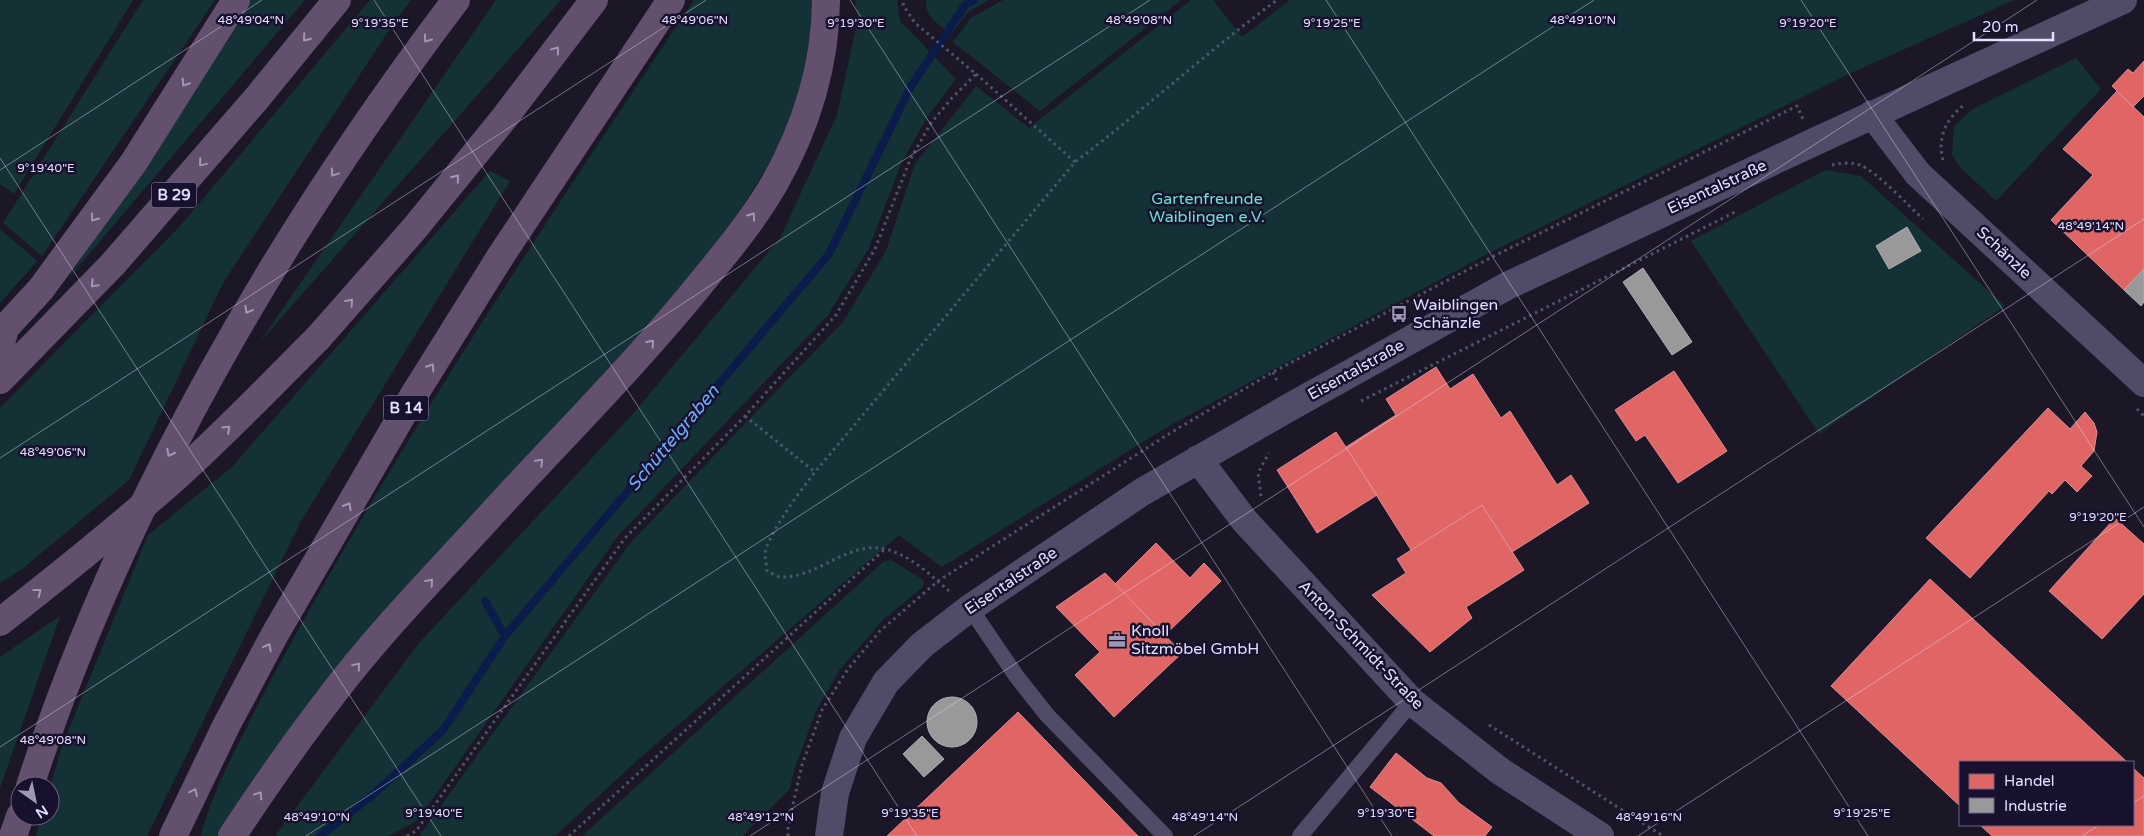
<svg xmlns="http://www.w3.org/2000/svg" width="2144" height="836" font-family="'Varela Round',sans-serif">
	<rect width="100%" height="100%" fill="#1c1727"/>
	<path fill="#143236" d="M0 0H133L14 194 0 184Z
		M143 0H215L42 256 3 223Z
		M250 0H305L67 280Z
		M370 0H411L397 18 223 283 129 480 22 569 0 583V408L181 225Z
		M496 0H561L259 343Z
		M694 0H815C814 18 814 36 810 53 793 143 738 216 683 287L242 798 218 836H201C210 799 227 766 244 733 267 686 292 640 318 595 433 390 564 195 694 0Z
		M855 0H897L900 21 956 79 927 117 901 164 869 248 828 315 617 537 417 821 388 836H275L419 643 632 415 780 238 837 115 858 19Z
		M926 0H989L968 12 951 34C940 25 924 17 926 0Z
		M1003 0H1181L1040 111 953 42 971 18Z
		M1191 0H1213L1242 37 1290 0H2014L1851 73 1491 252 1167 427 942 567 899 535 641 757 555 836H419L631 542 843 322 886 251 915 164 976 86 1029 128Z
		M2076 58 2101 89 1996 201 1960 167 1952 154 1954 126 1973 109Z
		M1825 170 1861 176 2005 306 1819 434 1691 241Z
		M490 171 510 181 301 521 147 836H36L42 816H50V788L62 746 148 535 232 467Z
		M0 229 37 261 0 303Z
		M891 560 922 579 924 582 923 587 883 620 840 669 816 711 794 770 790 789 742 836H582L883 562Z
		M60 616 0 788V657Z"/>
	<path fill="#e06666" stroke="#e18a94" d="M2144 61V96L2133 107 2112 86 2128 69 2133 73Z
		M2117 91 2144 117V269L2124 290 2051 220 2093 175 2063 149Z
		M1436 367 1450 389 1473 374 1501 418 1510 411 1557 485 1571 475 1589 503 1512 552 1482 505 1411 550 1346 447 1396 415 1386 399Z
		M1674 371 1727 451 1678 483 1645 435 1636 441 1615 410Z
		M2048 408 2070 429 2085 412 2094 423 2097 432 2094 451 2081 466 2092 476 2077 492 2065 480 2052 494 2049 491 1970 578 1926 538Z
		M1336 432 1377 495 1317 533 1277 470Z
		M1482 505 1524 570 1466 607 1472 618 1430 652 1372 595 1406 573 1397 559Z
		M2115 518 2144 544V594L2102 639 2049 591Z
		M1156 543 1190 578 1204 563 1221 581 1165 635 1115 584Z
		M1105 573 1182 653 1114 717 1075 675 1100 652 1056 607Z
		M1930 579 2127 762H1960V806L1831 686Z
		M1018 712 1138 836H887Z
		M1396 753 1427 778 1441 783 1459 803 1492 827 1485 836H1434L1370 787Z
		M2133 768 2144 778V836H1992L1980 825H2133Z"/>
	<path fill="#999" stroke="#b0adb8" d="M1907 227 1921 251 1889 269 1876 246Z
		M1643 268 1692 342 1672 355 1623 282Z
		M2144 269V302L2141 306 2124 290Z
		M927 722a25 25 0 1 1 50 0a25 25 0 1 1-50 0Z
		M922 736 944 759 924 777 903 754Z"/>
	<g fill="none" stroke-linecap="round" stroke-linejoin="round">
		<path stroke="#0b1c4a" stroke-width="8" d="M485 601 505 636
			M320 836 374 794 443 730 505 636 829 254 911 86 965 5 974 0"/>
		<path stroke="#4a5768" stroke-width="3" stroke-dasharray="2.5 4" stroke-linecap="butt" d="M976 74 1075 162
			M1943 160C1937 138 1946 119 1964 105
			M1832 165C1841 163 1851 162 1860 165 1876 171 1909 206 1923 219
			M1273 372 1278 383
			M1361 401 1737 211
			M2137 409 2144 416
			M745 416 815 472
			M1261 496 1258 473 1269 453
			M949 591C931 575 908 554 885 549 849 540 816 579 781 577 777 577 771 573 767 571 767 566 765 560 765 555 765 538 803 487 815 472L1075 162C1144 110 1208 51 1277 0
			M1489 725 1663 836
			M407 836 416 831 625 538 745 416 836 315 875 249 910 160 931 123 952 98 976 74 915 23 903 5 905 0
			M569 836 885 549
			M788 836V826L802 765 822 710 848 669 880 631 938 581 1172 432 1273 372 1490 258 1797 106 1803 119"/>
		<path stroke="#504c68" stroke-width="16" d="M970 608 1017 677 1047 715 1165 836
			M1300 836 1412 702"/>
		<path stroke="#504c68" stroke-width="28" d="M1872 114 1918 174 2144 383
			M1198 459 1244 520 1412 702 1500 771 1600 836
			M829 836 835 793 853 738 886 682 922 645 970 608 1142 492 1290 407 1507 286 1814 142 2123 0"/>
		<path stroke="#62506d" stroke-width="28" d="M318 338 414 229 505 117 594 0
			M0 348 5 328 41 289 134 162 236 0
			M0 380 113 264 257 98 337 0
			M30 786C121 505 278 235 456 0
			M13 836 20 816
			M173 836 227 724 275 634 412 398 502 254 671 0
			M232 836C263 789 295 743 329 699 377 635 434 577 488 518 561 438 638 362 706 277 730 248 755 217 774 184 806 128 826 64 826 0"/>
		<path stroke="#62506d" stroke-width="28" d="M0 622C60 575 119 528 176 477 225 433 271 385 318 338"/>
	</g>
	<defs><path id="oneway-chevron" d="M-2-3.5L2.5 0L-2 3.5" fill="none" stroke-width="1.6" stroke-linecap="round" stroke-linejoin="round" transform="scale(1.25)"/></defs>
	<g stroke="#a396b6">
		<use href="#oneway-chevron" transform="translate(306 38) rotate(129)"/>
		<use href="#oneway-chevron" transform="translate(427 39) rotate(126)"/>
		<use href="#oneway-chevron" transform="translate(556 50) rotate(-53)"/>
		<use href="#oneway-chevron" transform="translate(185 83) rotate(123)"/>
		<use href="#oneway-chevron" transform="translate(202 163) rotate(130)"/>
		<use href="#oneway-chevron" transform="translate(334 173) rotate(124)"/>
		<use href="#oneway-chevron" transform="translate(456 178) rotate(-51)"/>
		<use href="#oneway-chevron" transform="translate(752 216) rotate(-55)"/>
		<use href="#oneway-chevron" transform="translate(94 218) rotate(125)"/>
		<use href="#oneway-chevron" transform="translate(94 284) rotate(134)"/>
		<use href="#oneway-chevron" transform="translate(350 302) rotate(-48)"/>
		<use href="#oneway-chevron" transform="translate(248 310) rotate(119)"/>
		<use href="#oneway-chevron" transform="translate(651 343) rotate(-48)"/>
		<use href="#oneway-chevron" transform="translate(431 367) rotate(-58)"/>
		<use href="#oneway-chevron" transform="translate(227 429) rotate(-43)"/>
		<use href="#oneway-chevron" transform="translate(170 453) rotate(117)"/>
		<use href="#oneway-chevron" transform="translate(540 462) rotate(-46)"/>
		<use href="#oneway-chevron" transform="translate(348 506) rotate(-60)"/>
		<use href="#oneway-chevron" transform="translate(430 582) rotate(-48)"/>
		<use href="#oneway-chevron" transform="translate(38 592) rotate(-38)"/>
		<use href="#oneway-chevron" transform="translate(268 647) rotate(-62)"/>
		<use href="#oneway-chevron" transform="translate(357 666) rotate(-50)"/>
		<use href="#oneway-chevron" transform="translate(194 792) rotate(-64)"/>
		<use href="#oneway-chevron" transform="translate(259 795) rotate(-56)"/>
	</g>
	<path fill="none" stroke="#e4ddff" stroke-width="1" stroke-opacity="0.45" d="M374 0 917 836M850 0 1392 836M1326 0 1868 836M1801 0 2144 527M0 158 441 836M0 170 262 0M0 458 706 0M0 747 1150 0M2133 803 2144 796M306 836 1594 0M750 836 2037 0M1194 836 2144 219M1638 836 2144 507M2082 836 2099 825"/>
	<defs>
		<g id="bus-bare" transform="scale(1.35)"><path d="M-5-6H5V4H4V6H2V4H-2V6H-4V4H-5ZM-3.5-4V0h7V-4ZM-3.5 1.2v1.5H-2V1.2ZM2 1.2v1.5H3.5V1.2Z" fill="#9e98b3" stroke="#18112d" stroke-width="2.5" paint-order="stroke"/></g>
		<g id="office-bare" transform="scale(1.35)"><path d="M-6-3h4V-5.5h4V-3h4V5H-6ZM-1-4.5V-3h2v-1.5ZM-6 0V1H6V0Z" fill="#9e98b3" stroke="#18112d" stroke-width="2.5" paint-order="stroke"/></g>
	</defs>
	<g fill-rule="evenodd">
		<use href="#bus-bare" x="1399" y="314"/>
		<use href="#office-bare" x="1117" y="640"/>
	</g>
	<g text-anchor="middle" dominant-baseline="central" stroke-width="5" stroke-linejoin="round" paint-order="stroke">
		<g fill="#18112d" stroke="#a7a0c0" stroke-width="1">
			<rect x="151.5" y="182.5" width="45" height="25" rx="4"/>
			<rect x="383.5" y="395.5" width="45" height="25" rx="4"/>
		</g>
		<g font-size="15" font-weight="bold" fill="#e4ddff">
			<text x="174" y="195">B 29</text>
			<text x="406" y="408">B 14</text>
		</g>
		<g font-size="16" fill="#e4ddff" stroke="#18112d">
			<text transform="translate(1717 187) rotate(-25)">Eisentalstraße</text>
			<text transform="translate(2004 253) rotate(43)">Schänzle</text>
			<text transform="translate(1356 370) rotate(-29)">Eisentalstraße</text>
			<text transform="translate(1011 581) rotate(-34)">Eisentalstraße</text>
			<text transform="translate(1361 645) rotate(46)">Anton-Schmidt-Straße</text>
		</g>
		<g font-size="16" fill="#62e6cf" stroke="#18112d">
			<text x="1207" y="199">Gartenfreunde<tspan x="1207" dy="18">Waiblingen e.V.</tspan></text>
		</g>
		<g font-size="16" fill="#e4ddff" stroke="#18112d" text-anchor="start">
			<text x="1413" y="305">Waiblingen<tspan x="1413" dy="18">Schänzle</tspan></text>
			<text x="1131" y="631">Knoll<tspan x="1131" dy="18">Sitzmöbel GmbH</tspan></text>
		</g>
		<g font-size="18" font-style="italic" fill="#6baeff" stroke="#18112d">
			<text transform="translate(673 438) rotate(-50)">Schüttelgraben</text>
		</g>
	</g>
	<g font-size="12" text-anchor="middle" fill="#e4ddff" stroke="#18112d" stroke-width="5" stroke-linejoin="round" paint-order="stroke">
		<text x="251" y="24">48°49'04"N</text>
		<text x="695" y="24">48°49'06"N</text>
		<text x="1139" y="24">48°49'08"N</text>
		<text x="1583" y="24">48°49'10"N</text>
		<text x="380" y="27">9°19'35"E</text>
		<text x="856" y="27">9°19'30"E</text>
		<text x="1332" y="27">9°19'25"E</text>
		<text x="1808" y="27">9°19'20"E</text>
		<text x="46" y="172">9°19'40"E</text>
		<text x="2091" y="230">48°49'14"N</text>
		<text x="53" y="456">48°49'06"N</text>
		<text x="2098" y="521">9°19'20"E</text>
		<text x="53" y="744">48°49'08"N</text>
		<text x="434" y="817">9°19'40"E</text>
		<text x="910" y="817">9°19'35"E</text>
		<text x="1386" y="817">9°19'30"E</text>
		<text x="1862" y="817">9°19'25"E</text>
		<text x="317" y="821">48°49'10"N</text>
		<text x="761" y="821">48°49'12"N</text>
		<text x="1205" y="821">48°49'14"N</text>
		<text x="1649" y="821">48°49'16"N</text>
	</g>
	<rect x="1959" y="761" width="175" height="65" fill="#18112d" stroke="#6a6381"/>
	<rect x="1969" y="774" width="25" height="15" fill="#e06666" stroke="#6a6381"/>
	<text x="2004" y="786" font-size="15" fill="#e4ddff">Handel</text>
	<rect x="1969" y="798" width="25" height="15" fill="#999999" stroke="#6a6381"/>
	<text x="2004" y="811" font-size="15" fill="#e4ddff">Industrie</text>
	<g transform="translate(35 801) rotate(147)"><circle r="24" fill="#18112d" stroke="#6a6381"/>
	<path d="M0-4L9 19L0 12L-9 19Z" fill="#9e98b3"/>
	<text y="-8" font-size="14" font-weight="bold" text-anchor="middle" fill="#e4ddff">N</text>
	</g>
	<path d="M1974 32v8h79v-8" fill="none" stroke="#e4ddff" stroke-width="2.5"/>
	<text x="1982" y="32" font-size="15" fill="#e4ddff" stroke="#18112d" stroke-width="4" paint-order="stroke">20 m</text>
</svg>
